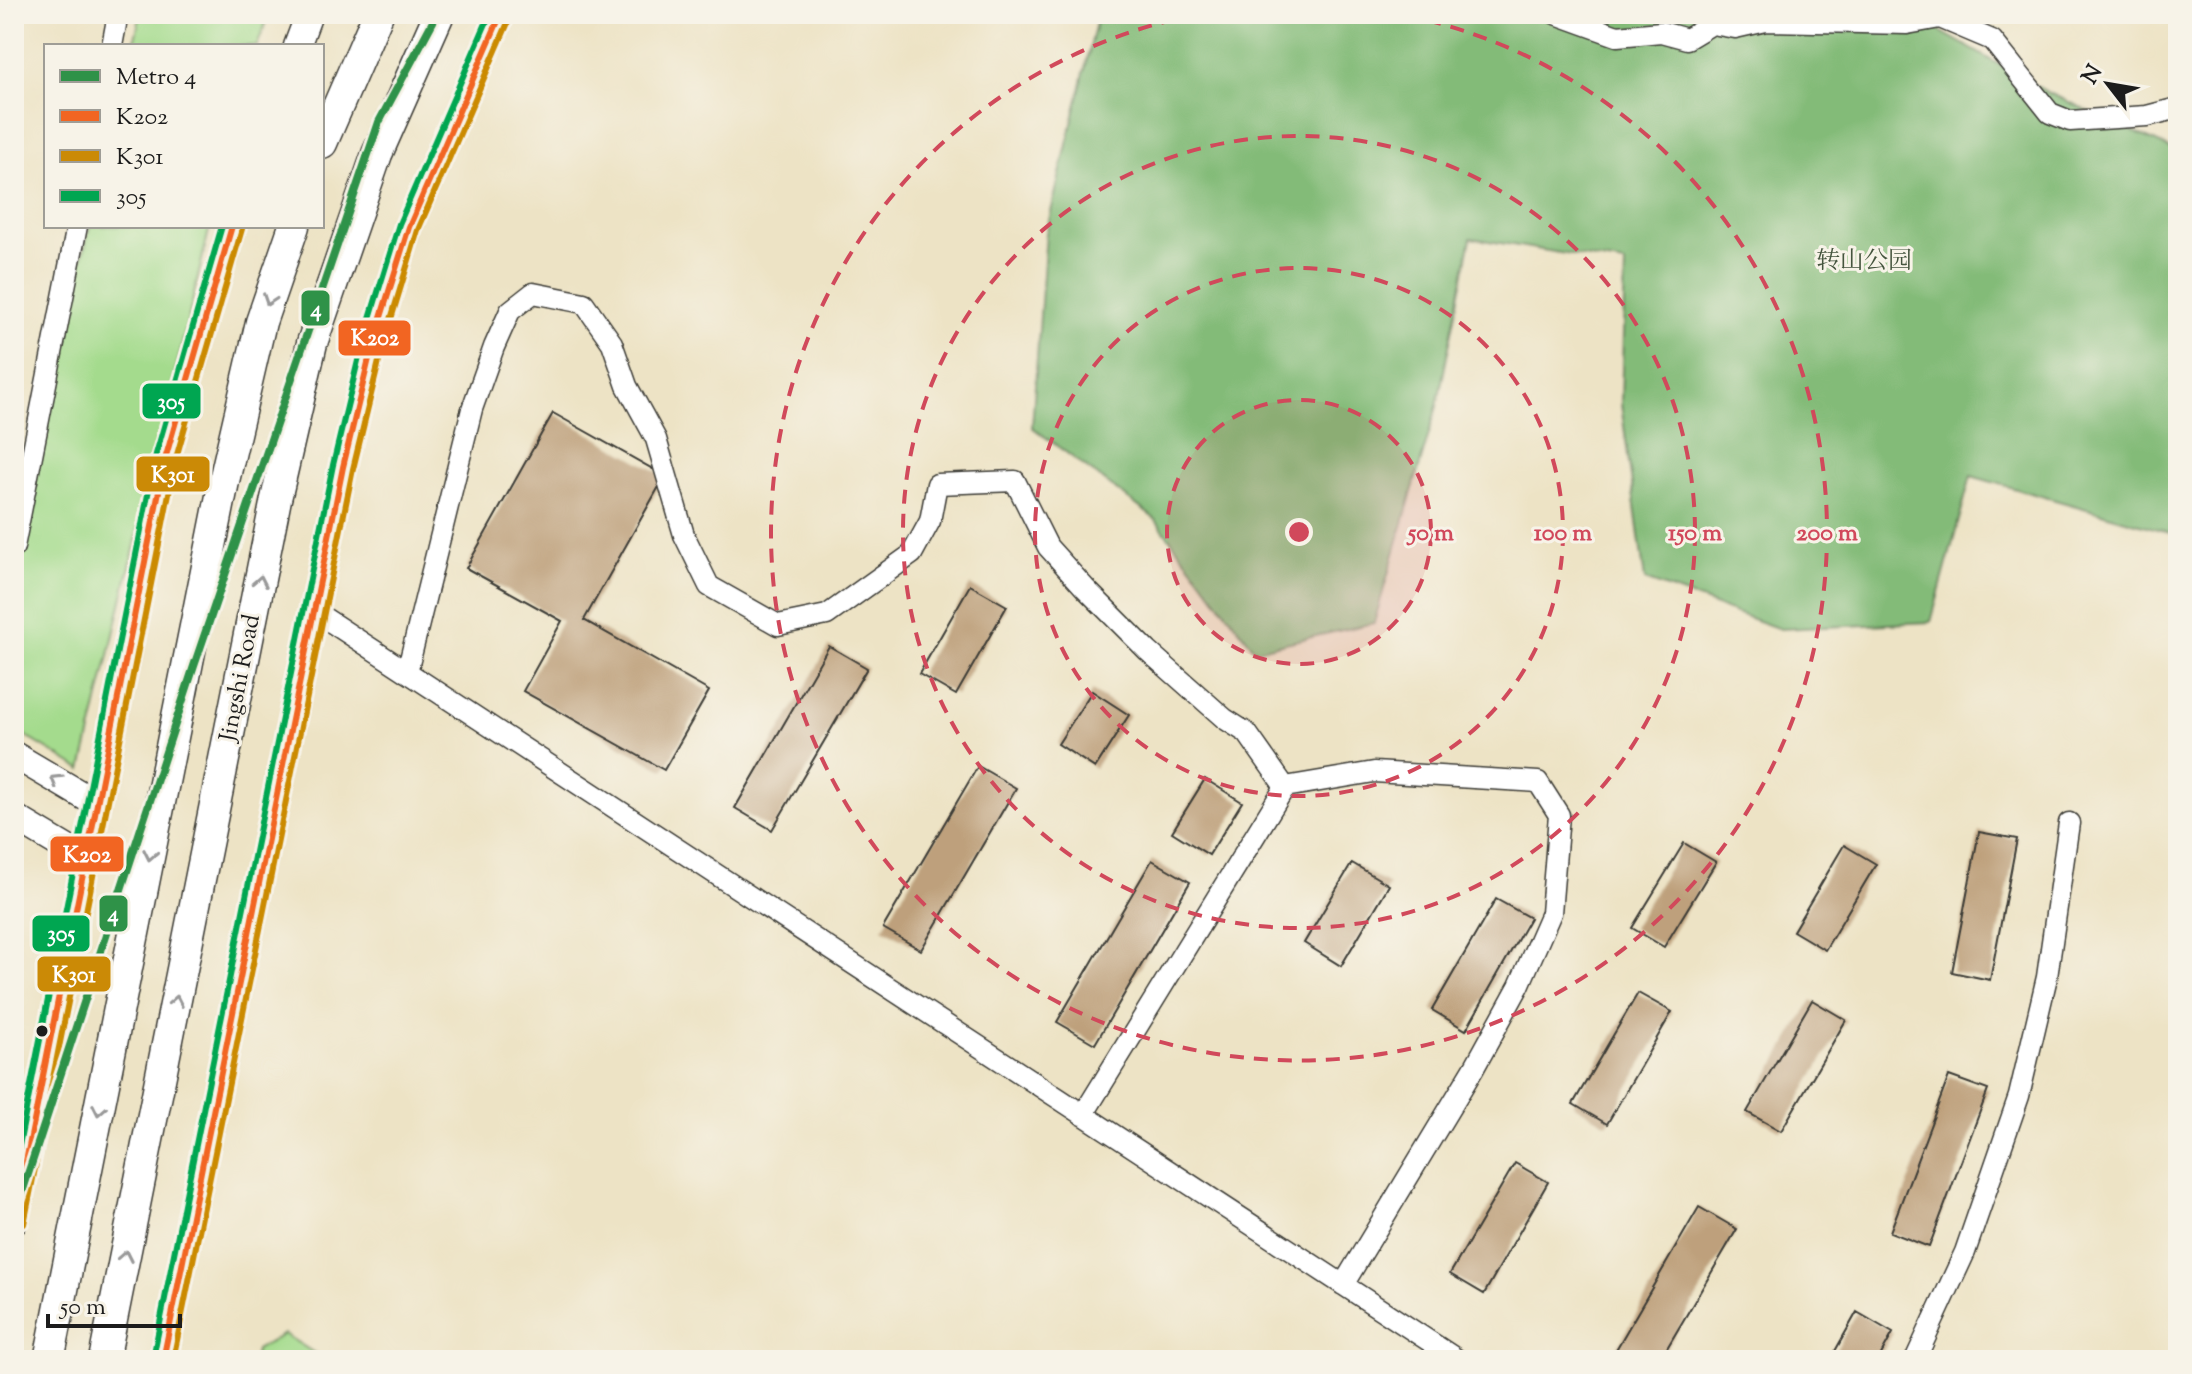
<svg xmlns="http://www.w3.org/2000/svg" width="2192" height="1374" font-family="'Sorts Mill Goudy','Noto Serif SC',serif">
	<rect width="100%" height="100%" fill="#f7f3e8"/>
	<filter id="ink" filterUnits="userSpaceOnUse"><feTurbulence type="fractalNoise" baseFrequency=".0125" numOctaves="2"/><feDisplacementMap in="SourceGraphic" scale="16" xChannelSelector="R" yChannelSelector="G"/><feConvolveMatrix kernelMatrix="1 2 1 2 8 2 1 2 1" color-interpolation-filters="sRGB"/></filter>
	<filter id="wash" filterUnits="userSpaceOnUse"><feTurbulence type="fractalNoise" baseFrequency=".006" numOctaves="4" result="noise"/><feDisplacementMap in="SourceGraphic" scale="32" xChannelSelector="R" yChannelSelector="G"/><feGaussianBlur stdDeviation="1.8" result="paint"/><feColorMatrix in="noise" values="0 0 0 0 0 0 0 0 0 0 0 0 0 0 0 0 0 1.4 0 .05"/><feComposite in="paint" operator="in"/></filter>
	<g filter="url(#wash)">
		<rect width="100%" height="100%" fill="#ede3c5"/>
		<path fill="#a4db8d" stroke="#607c54" stroke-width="2" d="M141 14H269L257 46H133Z
			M90 226H210L82 770 14 729V539Z
			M284 1334 325 1360H254L256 1350Z"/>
		<path fill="#83bb78" stroke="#506c4a" stroke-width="2" d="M1098 14H1910L2049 93 2178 152V535L1971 476 1931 622 1780 629 1645 580 1621 404 1625 264 1471 238 1437 406 1374 623 1255 650 1155 519 1032 427 1046 233Z"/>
		<g id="blocks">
			<path fill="#bea07b" d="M553 413 665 476 584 620 709 691 664 770 523 691 562 621 466 568Z
				M970 585 1007 606 956 695 919 674Z
				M829 646 867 668 772 830 735 808Z
				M1092 691 1129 715 1095 768 1058 744Z
				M978 766 1016 788 921 950 883 928Z
				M1205 779 1242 802 1209 855 1172 832Z
				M1979 832 2017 839 1990 980 1952 972Z
				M1684 843 1716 862 1664 947 1632 928Z
				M1844 845 1876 864 1825 950 1793 931Z
				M1152 860 1190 882 1095 1044 1057 1022Z
				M1352 863 1389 885 1341 966 1304 943Z
				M1496 899 1530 918 1466 1030 1432 1010Z
				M1638 993 1672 1012 1607 1124 1573 1104Z
				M1812 1000 1846 1020 1781 1131 1747 1112Z
				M1949 1076 1988 1090 1929 1247 1890 1232Z
				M1515 1163 1548 1182 1484 1294 1450 1274Z
				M1699 1207 1737 1229 1660 1360H1610Z
				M1857 1312 1893 1333 1878 1360H1830Z"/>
		</g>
	</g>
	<g filter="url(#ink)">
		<use href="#blocks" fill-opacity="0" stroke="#3b3a35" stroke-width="2"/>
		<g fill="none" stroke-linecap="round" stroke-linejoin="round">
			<g stroke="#3b3a35" stroke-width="23">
				<path id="minor" d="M1556 14 1617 36 1661 32 1687 39 1712 24 1735 28 1766 21 1907 24 1940 18 1992 40 2050 113 2070 121 2147 116 2178 108
					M112 46 118 14
					M14 547 77 226
					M314 611 1458 1360
					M407 672 472 409 494 347 510 311 533 293 584 303 612 343 627 386 656 439 684 535 709 586 778 625 827 615 912 554 930 521 937 484 1015 481 1048 547 1085 588 1148 651 1225 719 1247 733 1285 787 1374 772 1538 782 1559 815 1551 913 1519 986 1474 1068 1343 1285
					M1083 1115 1285 787
					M1915 1360 1965 1252 2019 1096 2047 977 2069 823"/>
			</g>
			<g stroke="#3b3a35" stroke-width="29">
				<path id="major" d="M297 46 309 14
					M14 755 97 804
					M14 817 86 860
					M14 1222 166 456 232 226
					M163 1360 343 467 372 346 409 227 501 14"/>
			</g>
			<g stroke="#3b3a35" stroke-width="33">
				<path id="highway" d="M322 143 378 14
					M49 1360 224 481 261 322 294 226
					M104 1360 276 499 312 343 377 154 439 14"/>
			</g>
			<use href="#minor" stroke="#fff" stroke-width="20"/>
			<use href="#major" stroke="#fff" stroke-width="26"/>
			<use href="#highway" stroke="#fff" stroke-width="30"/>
			<g stroke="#f7f3e8" stroke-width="12">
				<path id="bus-1" d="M14 1222 166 456 232 226
					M163 1360 343 467 372 346 409 227 501 14"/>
			</g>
			<g stroke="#f7f3e8" stroke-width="12">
				<path id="bus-2" d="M24 1224 176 458 242 229
					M173 1360 353 469 382 349 418 230 510 18"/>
			</g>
			<g stroke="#f7f3e8" stroke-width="12">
				<path id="bus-3" d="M14 1171 156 454 222 226
					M153 1358 333 465 362 344 399 224 490 14"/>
			</g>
			<use href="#bus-1" stroke="#f26522" stroke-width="6"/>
			<use href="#bus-2" stroke="#cb8a06" stroke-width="6"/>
			<use href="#bus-3" stroke="#00a651" stroke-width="6"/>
			<g stroke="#f7f3e8" stroke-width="14">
				<path id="metro-1" d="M14 1217 194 666 379 122 437 14"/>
			</g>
			<use href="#metro-1" stroke="#2f9248" stroke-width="8"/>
		</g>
		<defs><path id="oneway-chevron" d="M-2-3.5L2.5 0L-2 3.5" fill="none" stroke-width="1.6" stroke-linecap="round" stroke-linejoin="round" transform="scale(2)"/></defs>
		<g stroke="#999">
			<use href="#oneway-chevron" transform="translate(269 300) rotate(109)"/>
			<use href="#oneway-chevron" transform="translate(260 581) rotate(-79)"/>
			<use href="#oneway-chevron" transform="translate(56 780) rotate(-149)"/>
			<use href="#oneway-chevron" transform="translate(150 855) rotate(101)"/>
			<use href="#oneway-chevron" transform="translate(176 1001) rotate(-79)"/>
			<use href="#oneway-chevron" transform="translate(99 1110) rotate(101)"/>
			<use href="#oneway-chevron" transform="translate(125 1256) rotate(-79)"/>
		</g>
	</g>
	<circle cx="1299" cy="532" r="132" fill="#d1495b" fill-opacity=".12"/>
	<g fill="none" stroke="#d1495b" stroke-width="4" stroke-dasharray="14 10">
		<circle cx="1299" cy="532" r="132"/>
		<circle cx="1299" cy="532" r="264"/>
		<circle cx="1299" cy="532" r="396"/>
		<path d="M1404 15A528 528 0 1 1 1194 15"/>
	</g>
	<circle fill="#1c1c1c" stroke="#f7f3e8" stroke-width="3" cx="42" cy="1031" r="7"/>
	<g text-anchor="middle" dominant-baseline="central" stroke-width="6" stroke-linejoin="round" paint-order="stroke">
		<g font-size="24" fill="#45553e" stroke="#f7f3e8">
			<text x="1864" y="262">转山公园</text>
		</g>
		<g font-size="24" fill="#1c1c1c" stroke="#f7f3e8">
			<text transform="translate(241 678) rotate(-79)">Jingshi Road</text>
		</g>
	</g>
	<circle cx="1299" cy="532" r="12" fill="#d1495b" stroke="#f7f3e8" stroke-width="4"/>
	<g font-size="24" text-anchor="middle" font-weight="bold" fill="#d1495b" stroke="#f7f3e8" stroke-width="6" stroke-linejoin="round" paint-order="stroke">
		<text x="1431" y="540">50 m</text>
		<text x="1563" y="540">100 m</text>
		<text x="1695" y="540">150 m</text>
		<text x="1827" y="540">200 m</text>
	</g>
	<g stroke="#f7f3e8" stroke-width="3">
		<rect x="300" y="289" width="31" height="38" rx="8" fill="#2f9248"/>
		<rect x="337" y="319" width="75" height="38" rx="8" fill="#f26522"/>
		<rect x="141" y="382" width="61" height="38" rx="8" fill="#00a651"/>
		<rect x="135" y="455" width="76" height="38" rx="8" fill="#cb8a06"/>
		<rect x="49" y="835" width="76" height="38" rx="8" fill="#f26522"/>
		<rect x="98" y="894" width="31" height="39" rx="8" fill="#2f9248"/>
		<rect x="31" y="914" width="60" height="39" rx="8" fill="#00a651"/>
		<rect x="36" y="955" width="76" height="38" rx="8" fill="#cb8a06"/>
	</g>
	<g font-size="22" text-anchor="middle" font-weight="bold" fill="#fff">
		<text x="316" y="316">4</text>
		<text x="375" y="345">K202</text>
		<text x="171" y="409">305</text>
		<text x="173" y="482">K301</text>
		<text x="87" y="862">K202</text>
		<text x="113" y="921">4</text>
		<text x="61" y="941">305</text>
		<text x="74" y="982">K301</text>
	</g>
	<rect width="2192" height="1374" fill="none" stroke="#f7f3e8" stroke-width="48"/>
	<rect x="44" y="44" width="280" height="184" fill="#f7f3e8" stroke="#9f9d96" stroke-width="2"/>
	<rect x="60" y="70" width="40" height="12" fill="#2f9248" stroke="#9f9d96" stroke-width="2"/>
	<text x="116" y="84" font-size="24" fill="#1c1c1c">Metro 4</text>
	<rect x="60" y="110" width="40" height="12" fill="#f26522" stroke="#9f9d96" stroke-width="2"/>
	<text x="116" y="124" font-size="24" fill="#1c1c1c">K202</text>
	<rect x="60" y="150" width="40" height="12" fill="#cb8a06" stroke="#9f9d96" stroke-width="2"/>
	<text x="116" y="164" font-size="24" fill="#1c1c1c">K301</text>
	<rect x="60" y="190" width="40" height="12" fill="#00a651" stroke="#9f9d96" stroke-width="2"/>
	<text x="116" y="204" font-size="24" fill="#1c1c1c">305</text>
	<g transform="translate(2108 84) rotate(301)" stroke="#f7f3e8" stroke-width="6" paint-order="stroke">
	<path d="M0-6L14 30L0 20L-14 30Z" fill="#1c1c1c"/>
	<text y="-12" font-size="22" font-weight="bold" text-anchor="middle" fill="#1c1c1c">N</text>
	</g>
	<path d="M48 1314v12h132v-12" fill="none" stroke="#1c1c1c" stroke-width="4"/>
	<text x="60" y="1314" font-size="24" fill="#1c1c1c" stroke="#f7f3e8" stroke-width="6" paint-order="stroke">50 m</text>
</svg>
